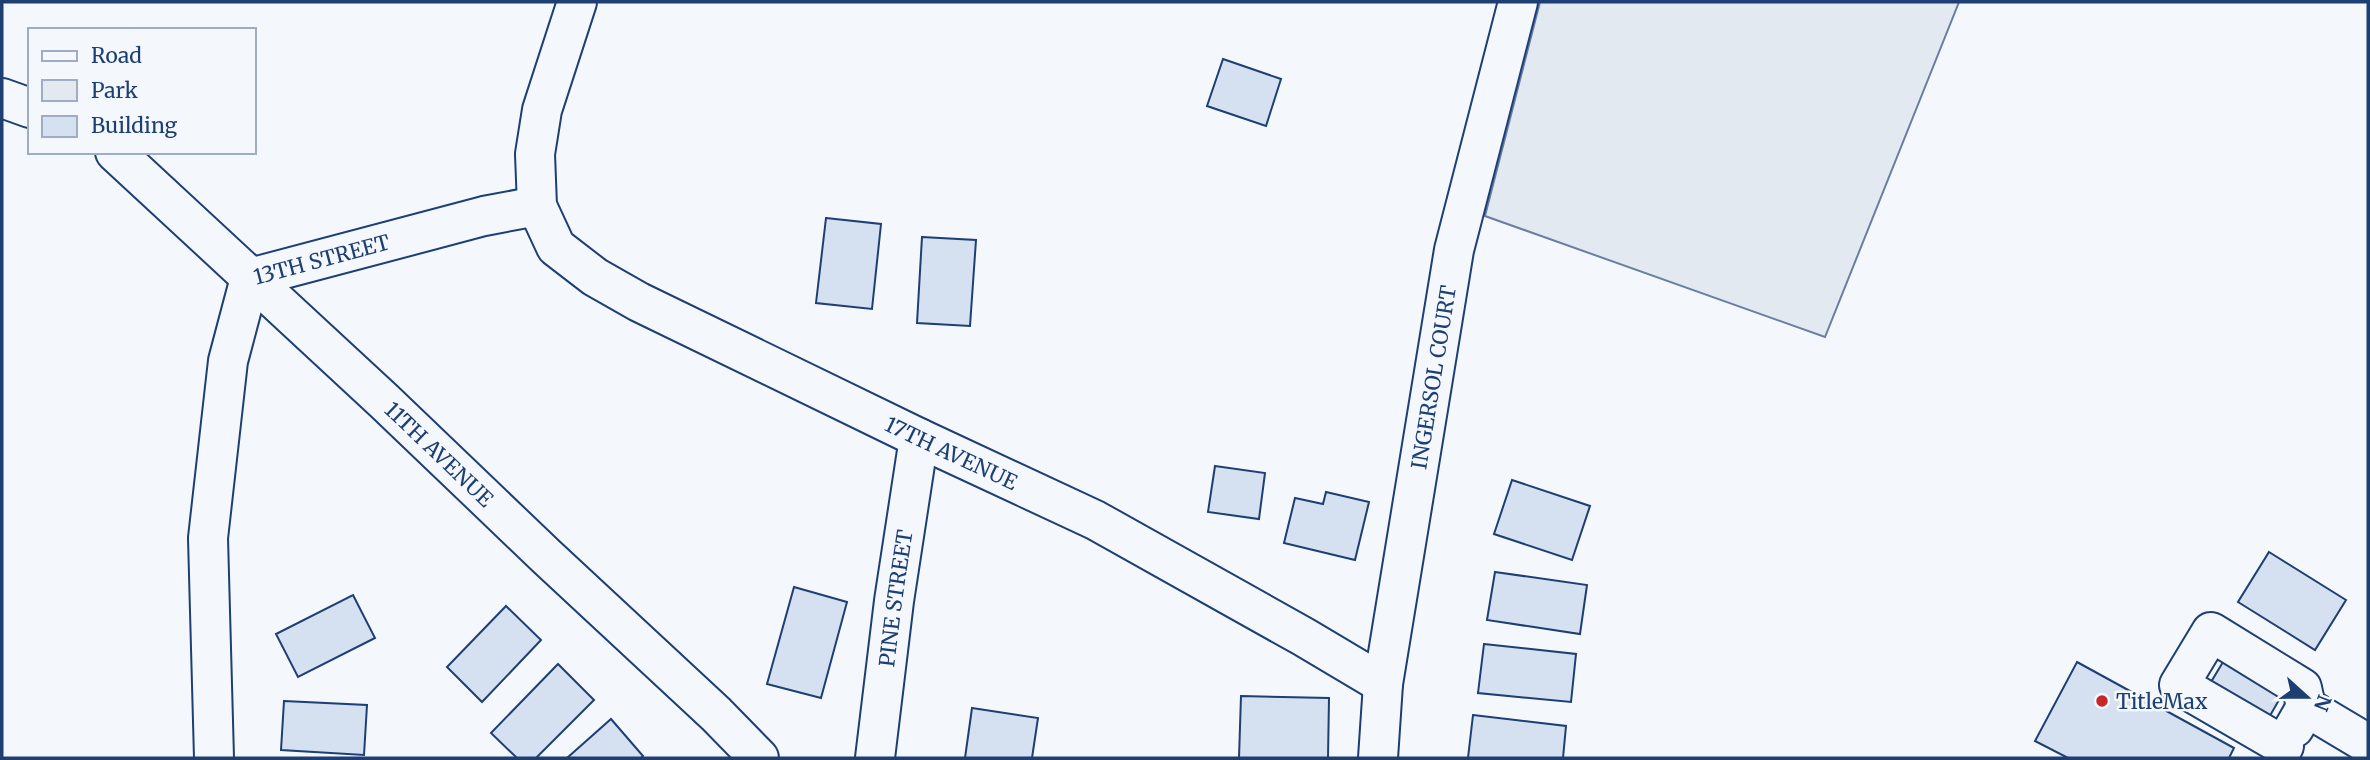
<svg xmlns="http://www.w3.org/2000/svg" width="2370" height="760" font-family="Merriweather,serif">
	<rect width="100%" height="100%" fill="#f4f7fb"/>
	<path fill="#e3e9f0" stroke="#687fa3" stroke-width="2" d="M1540 2H1959L1825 337 1485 216Z"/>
	<path fill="#d5e0f0" stroke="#1d3f73" stroke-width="2" d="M1223 59 1281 79 1266 126 1207 106Z
		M826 218 881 224 872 309 816 303Z
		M922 237 976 240 970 326 917 323Z
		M1215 466 1265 473 1259 519 1208 512Z
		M1512 480 1590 506 1572 560 1494 534Z
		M1326 492 1369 502 1355 560 1284 543 1295 498 1323 504Z
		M2269 552 2346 600 2315 650 2238 602Z
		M1495 572 1587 585 1580 634 1487 620Z
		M794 587 847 602 821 698 767 684Z
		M353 595 375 638 298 677 276 634Z
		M506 606 541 640 482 702 447 667Z
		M1484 644 1576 654 1571 702 1478 693Z
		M2229 652 2287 686 2267 721 2208 687Z
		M2077 662 2234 748 2229 758H2068L2035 741Z
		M558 664 594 700 536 758H517L491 733Z
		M1241 696 1329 698 1328 758H1239Z
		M284 701 367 705 364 755 281 750Z
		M972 708 1038 718 1032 758H965Z
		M1473 715 1566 726 1563 758H1468Z
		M611 719 643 756 641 758H567Z"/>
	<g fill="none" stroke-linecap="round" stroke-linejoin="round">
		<g stroke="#1d3f73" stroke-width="42">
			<g id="minor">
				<path id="s1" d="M577 2 542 110 535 154 537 206 556 247 595 277 639 302 919 438 1095 520 1304 637 1383 684"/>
				<path d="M2 98 30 108"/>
				<path id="s2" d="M115 152 384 401 547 557 716 714 759 758"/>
				<path id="s3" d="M250 278 484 216 537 206"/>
				<path d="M2294 728 2306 707 2368 744"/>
				<path d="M2284 746 2179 685 2211 632 2302 688 2306 707"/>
				<path d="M214 758 208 538 228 361 250 278"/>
				<path id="s4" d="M875 758 894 601 919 438"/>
				<path id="s5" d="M1378 758 1383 684 1454 250 1518 2"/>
			</g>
		</g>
		<use href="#minor" stroke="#f4f7fb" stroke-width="38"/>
	</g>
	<circle fill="#c62828" stroke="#f4f7fb" stroke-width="2.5" cx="2102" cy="701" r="7"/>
	<g text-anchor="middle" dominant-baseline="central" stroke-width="5" stroke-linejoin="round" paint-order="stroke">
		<g font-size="21" fill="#1d3f73" stroke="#f4f7fb">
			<text stroke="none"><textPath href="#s3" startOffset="74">13TH STREET</textPath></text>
			<text stroke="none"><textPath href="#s5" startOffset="385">INGERSOL COURT</textPath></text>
			<text stroke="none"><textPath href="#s1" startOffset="702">17TH AVENUE</textPath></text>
			<text stroke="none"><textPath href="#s2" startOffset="443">11TH AVENUE</textPath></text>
			<text stroke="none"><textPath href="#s4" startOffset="161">PINE STREET</textPath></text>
		</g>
		<g font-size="21" fill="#1d3f73" stroke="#f4f7fb" text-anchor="start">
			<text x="2116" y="701">TitleMax</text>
		</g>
	</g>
	<rect width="2370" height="760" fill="none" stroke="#1d3f73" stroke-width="7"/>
	<rect x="28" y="28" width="228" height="126" fill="#f4f7fb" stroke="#9eadc5" stroke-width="2"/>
	<rect x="42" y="51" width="35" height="10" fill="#f4f7fb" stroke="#9eadc5" stroke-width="2"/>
	<text x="91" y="63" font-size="21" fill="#1d3f73">Road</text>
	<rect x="42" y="80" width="35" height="21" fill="#e3e9f0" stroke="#9eadc5" stroke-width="2"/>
	<text x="91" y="98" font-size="21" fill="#1d3f73">Park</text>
	<rect x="42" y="116" width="35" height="21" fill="#d5e0f0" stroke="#9eadc5" stroke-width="2"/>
	<text x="91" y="133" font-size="21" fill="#1d3f73">Building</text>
	<g transform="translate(2307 697) rotate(111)" stroke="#f4f7fb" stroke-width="5" paint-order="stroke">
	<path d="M0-5L12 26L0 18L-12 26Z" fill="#1d3f73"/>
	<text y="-10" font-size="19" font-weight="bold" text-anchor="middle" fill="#1d3f73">N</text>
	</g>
</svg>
